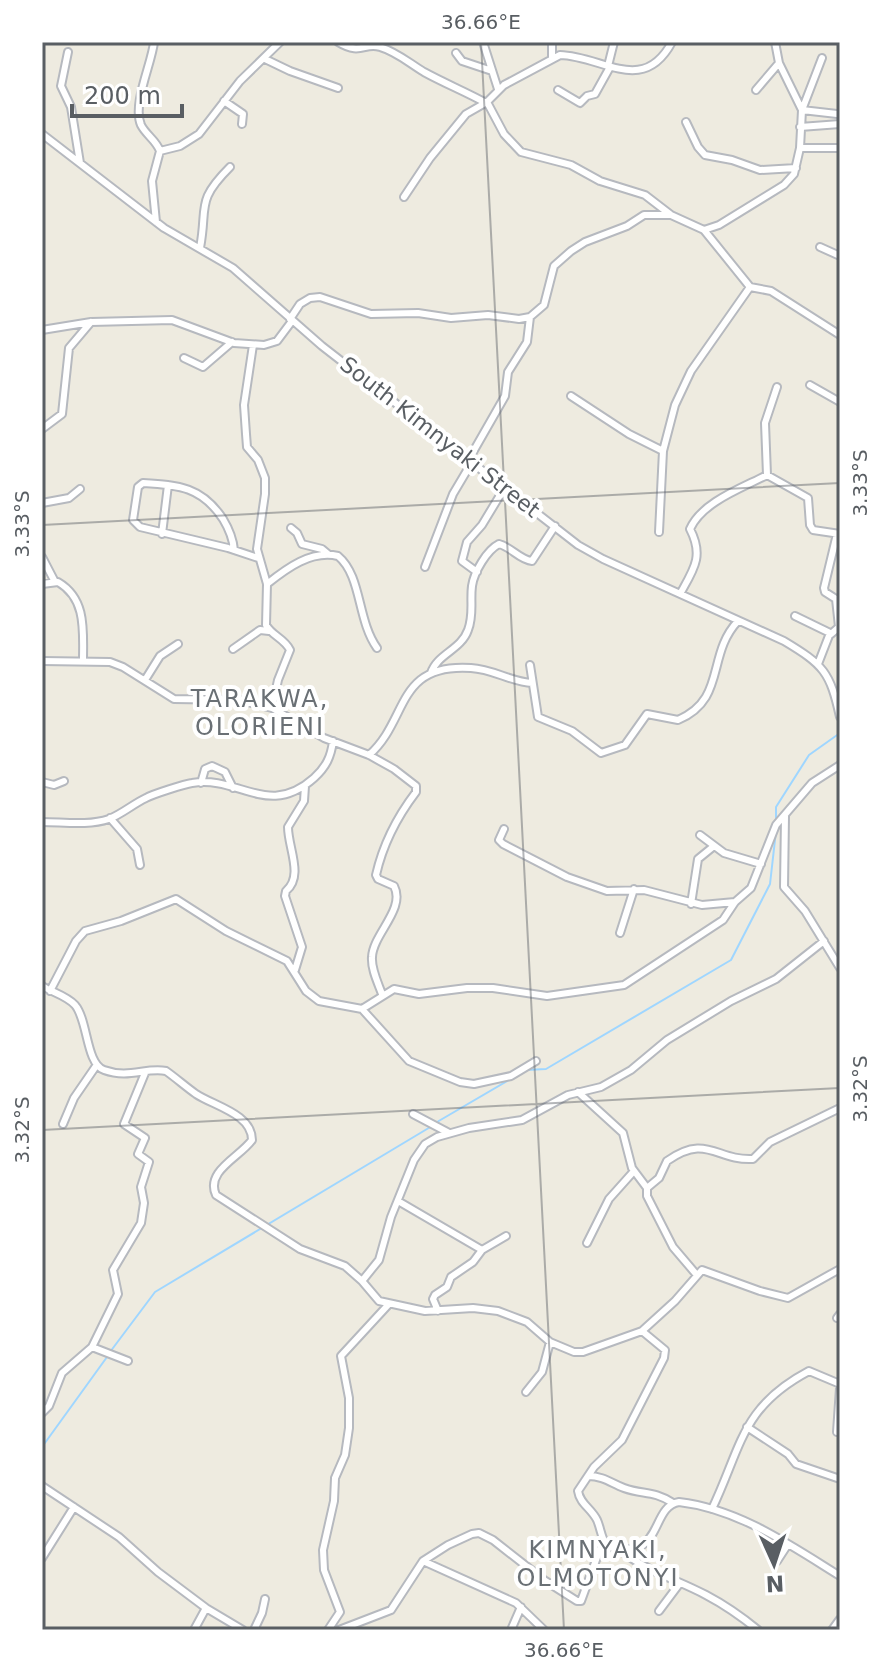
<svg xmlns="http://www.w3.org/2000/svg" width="882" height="1672" font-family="'DejaVu Sans',sans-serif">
	<rect width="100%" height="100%" fill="#eeebe0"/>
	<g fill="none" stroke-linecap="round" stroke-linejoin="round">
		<path stroke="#9fd6ff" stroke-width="2" d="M776 818V807L809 755 840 733
			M526 1070 546 1069 731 960 770 884 776 831
			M437 1122 521 1073
			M110 1352 155 1292 432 1126
			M42 1447 107 1357"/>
		<g stroke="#b6b9bf" stroke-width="10">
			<path id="minor" d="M154 42C152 63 132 104 141 125 146 135 156 140 160 151
				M338 42C361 56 364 42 380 47 397 52 409 63 424 72 444 83 466 92 486 103
				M483 42 498 89
				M775 42 779 63 802 110 837 114
				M68 52 61 86 71 107 80 163
				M456 53 462 61 492 71
				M552 58V42
				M265 59 290 71 338 88
				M608 66 614 42
				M558 90 580 103 587 96 595 94 610 67
				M756 90 779 63
				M224 101 243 114 242 124
				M487 102 504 134 521 152 571 165 600 181 645 195 671 215 704 230 750 287 771 291 840 335
				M686 122 698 147 705 155 732 160 760 170 796 168
				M800 127 840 124
				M42 134 164 228 233 268 322 346 578 545 603 559 784 641C824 665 830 672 840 717
				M800 148H840
				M404 197 430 158 466 114 487 102 504 85 560 55C603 56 643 96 672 42
				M156 222 152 181 160 151 180 146 199 134 240 81 280 42
				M704 230 719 225 784 185 794 174 800 148 802 110 822 58
				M820 247 840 256
				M200 248C208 206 195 202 230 167
				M290 319 300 304 310 298 320 297 371 314 418 313 451 318 488 315 519 319 530 317
				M42 330 91 322 172 320 234 343 264 345 277 341 292 321
				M253 345 244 405 246 434 247 447 258 460 265 478V494L257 549 267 584 266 625C272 636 284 638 290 650L278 680 272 708
				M184 358 203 367 232 342
				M810 385 840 402
				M571 396 629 434 663 451
				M42 429 62 414 69 348 91 322
				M469 459 505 396 508 372 527 342 530 317 544 305 554 266 571 251 585 242 627 226 644 215H670
				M767 475 765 423 777 387
				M42 503 69 498 80 489
				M291 528 297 533 302 544 322 549 328 554
				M659 532 663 451 675 405 691 371 750 287
				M162 534 168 485
				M234 550C233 538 229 529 223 519 202 487 179 485 143 483L138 487 133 520 140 527 228 548 258 558
				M42 557 55 582
				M425 567 453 494 472 462
				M477 572 462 561 467 542 482 525 505 487
				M42 584 58 582C87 599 83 631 83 661
				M267 584C287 568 311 550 338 556 362 576 357 620 377 648
				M680 594C694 569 704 556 690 529 702 502 742 488 767 475L808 498 810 525 813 530 840 534
				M795 616 830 633 818 664
				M831 634 839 627 836 599 825 592 824 588 837 534
				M233 649 260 630 269 631
				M42 661 110 662 123 667 174 699 239 700 272 708 324 738 369 755 394 769 416 786V792C397 817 383 844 376 875L378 879 394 886C406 909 373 934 372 957 371 969 378 983 382 994
				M530 665 538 717 572 731 601 753 625 745 647 714 678 720C727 699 706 655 738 621
				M431 673C437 654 461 650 468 630 474 615 470 601 472 586 474 572 487 550 499 544 511 547 520 560 532 561L555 526
				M145 680 160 656 178 644
				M369 755C409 720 395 663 471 668 493 669 511 682 532 683
				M42 782 54 785 64 781
				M201 783 205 769 212 766 225 772 233 788
				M785 816 784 887 805 911 840 968
				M110 818 137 849 140 865
				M42 822C63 822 88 826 109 819 122 814 133 804 146 798 153 794 185 784 192 783 239 775 268 819 314 778 326 767 331 757 333 741
				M504 829 499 840 503 844 567 877 607 891 644 890 702 905 735 902
				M700 835 724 853 761 864
				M691 904 698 859 714 846
				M620 933 634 889
				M295 970 302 947 285 896 286 891C304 876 288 848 288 827L304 801 305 786
				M42 986C52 992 67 996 75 1005 88 1020 86 1064 104 1070 129 1079 146 1067 166 1071 176 1078 186 1087 196 1094 214 1106 252 1114 252 1140 240 1157 205 1171 216 1195L300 1249 345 1266 362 1281 379 1301 425 1311 473 1308 498 1311 527 1322 550 1342 574 1352H583L642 1331 675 1301 702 1270 760 1291 788 1298 840 1269
				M50 991 76 941 85 931 121 921 176 899 226 931 287 961 306 991 319 1001 362 1009 394 989 419 994 467 988H493L547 996 624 985 723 920 735 902 751 888 776 825 812 783 840 765
				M362 1009 409 1061 460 1082 474 1084 511 1076 536 1061
				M578 1092 623 1133 632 1168 647 1188
				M413 1114 449 1133
				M63 1124 74 1098 96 1066
				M398 1201 482 1250
				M587 1243 609 1199 634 1171
				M696 1274 673 1247 647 1196V1188L659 1178 667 1161C707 1133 716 1161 753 1159L770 1142 840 1108
				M362 1281 379 1260 391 1217 414 1160 425 1144 437 1137 469 1128 522 1120 568 1095 601 1087 631 1070 667 1040 731 1001 776 979 824 941
				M438 1311 433 1299 435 1295 447 1287 451 1277 473 1262 482 1250 506 1236
				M837 1318 840 1314
				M92 1347 128 1361
				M526 1392 542 1372 550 1342
				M42 1413 49 1406 62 1373 92 1347 118 1294 113 1270 141 1223 144 1203 141 1187 149 1162 138 1154 145 1138 124 1124 145 1073
				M747 1427 788 1454 796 1464 840 1479
				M837 1432 840 1388
				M588 1476C603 1476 611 1483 624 1488 643 1495 653 1490 673 1503
				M42 1486 119 1537 158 1572 206 1608 243 1630
				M712 1509C742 1446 741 1407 809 1371L840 1384
				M607 1546C601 1538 601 1529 597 1520 591 1508 580 1504 578 1491L594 1467 622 1440 664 1358 665 1350 642 1331
				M623 1552C648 1572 678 1580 706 1595 725 1605 742 1617 758 1630
				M42 1558 74 1507
				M423 1561 516 1603 544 1630
				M777 1561 788 1544
				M659 1611 680 1583
				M194 1630 206 1608
				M254 1630 262 1613 265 1599
				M328 1630 340 1612 324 1570 323 1550 334 1501 335 1478 345 1455 349 1428V1398L341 1356 388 1305
				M339 1630 391 1610 423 1561 448 1545 472 1534 479 1533 493 1540 544 1580 577 1601H581L600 1549 607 1546C665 1563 649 1507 679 1502 739 1509 790 1545 840 1576
				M511 1630 521 1607
				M832 1630 840 1619"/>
		</g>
		<use href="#minor" stroke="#fff" stroke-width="6"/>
	</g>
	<path fill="none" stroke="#595e63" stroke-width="2" stroke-opacity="0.45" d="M481 42 564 1630M42 525 840 483M42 1130 840 1088"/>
	<g text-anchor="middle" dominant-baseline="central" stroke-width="8" stroke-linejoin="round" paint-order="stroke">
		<g font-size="22" fill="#595e63" stroke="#fff">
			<text transform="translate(440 437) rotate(38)">South Kimnyaki Street</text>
		</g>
		<g font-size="24" letter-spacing="2" fill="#6a7075" stroke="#fff">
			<text x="260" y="699">TARAKWA,<tspan x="260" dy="28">OLORIENI</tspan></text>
			<text x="598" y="1550">KIMNYAKI,<tspan x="598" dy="28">OLMOTONYI</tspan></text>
		</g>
	</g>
	<rect width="882" height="1672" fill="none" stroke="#ffffff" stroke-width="88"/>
	<g transform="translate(774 1564) rotate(177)" stroke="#ffffff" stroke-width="6" paint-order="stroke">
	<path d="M0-6L14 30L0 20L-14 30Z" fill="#595e63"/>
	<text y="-12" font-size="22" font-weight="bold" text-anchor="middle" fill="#595e63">N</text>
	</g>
	<path d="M72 104v12h110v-12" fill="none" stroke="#595e63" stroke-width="4"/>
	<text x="84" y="104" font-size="24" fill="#595e63" stroke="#ffffff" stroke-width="6" paint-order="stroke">200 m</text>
	<rect x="44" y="44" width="794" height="1584" fill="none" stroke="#595e63" stroke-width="3"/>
	<g font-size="20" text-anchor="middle" fill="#595e63">
		<text x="481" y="29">36.66°E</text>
		<text transform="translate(860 483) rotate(-90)" y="7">3.33°S</text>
		<text transform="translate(22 524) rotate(-90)" y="7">3.33°S</text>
		<text transform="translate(860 1089) rotate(-90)" y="7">3.32°S</text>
		<text transform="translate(22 1130) rotate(-90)" y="7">3.32°S</text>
		<text x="564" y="1657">36.66°E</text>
	</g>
</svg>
